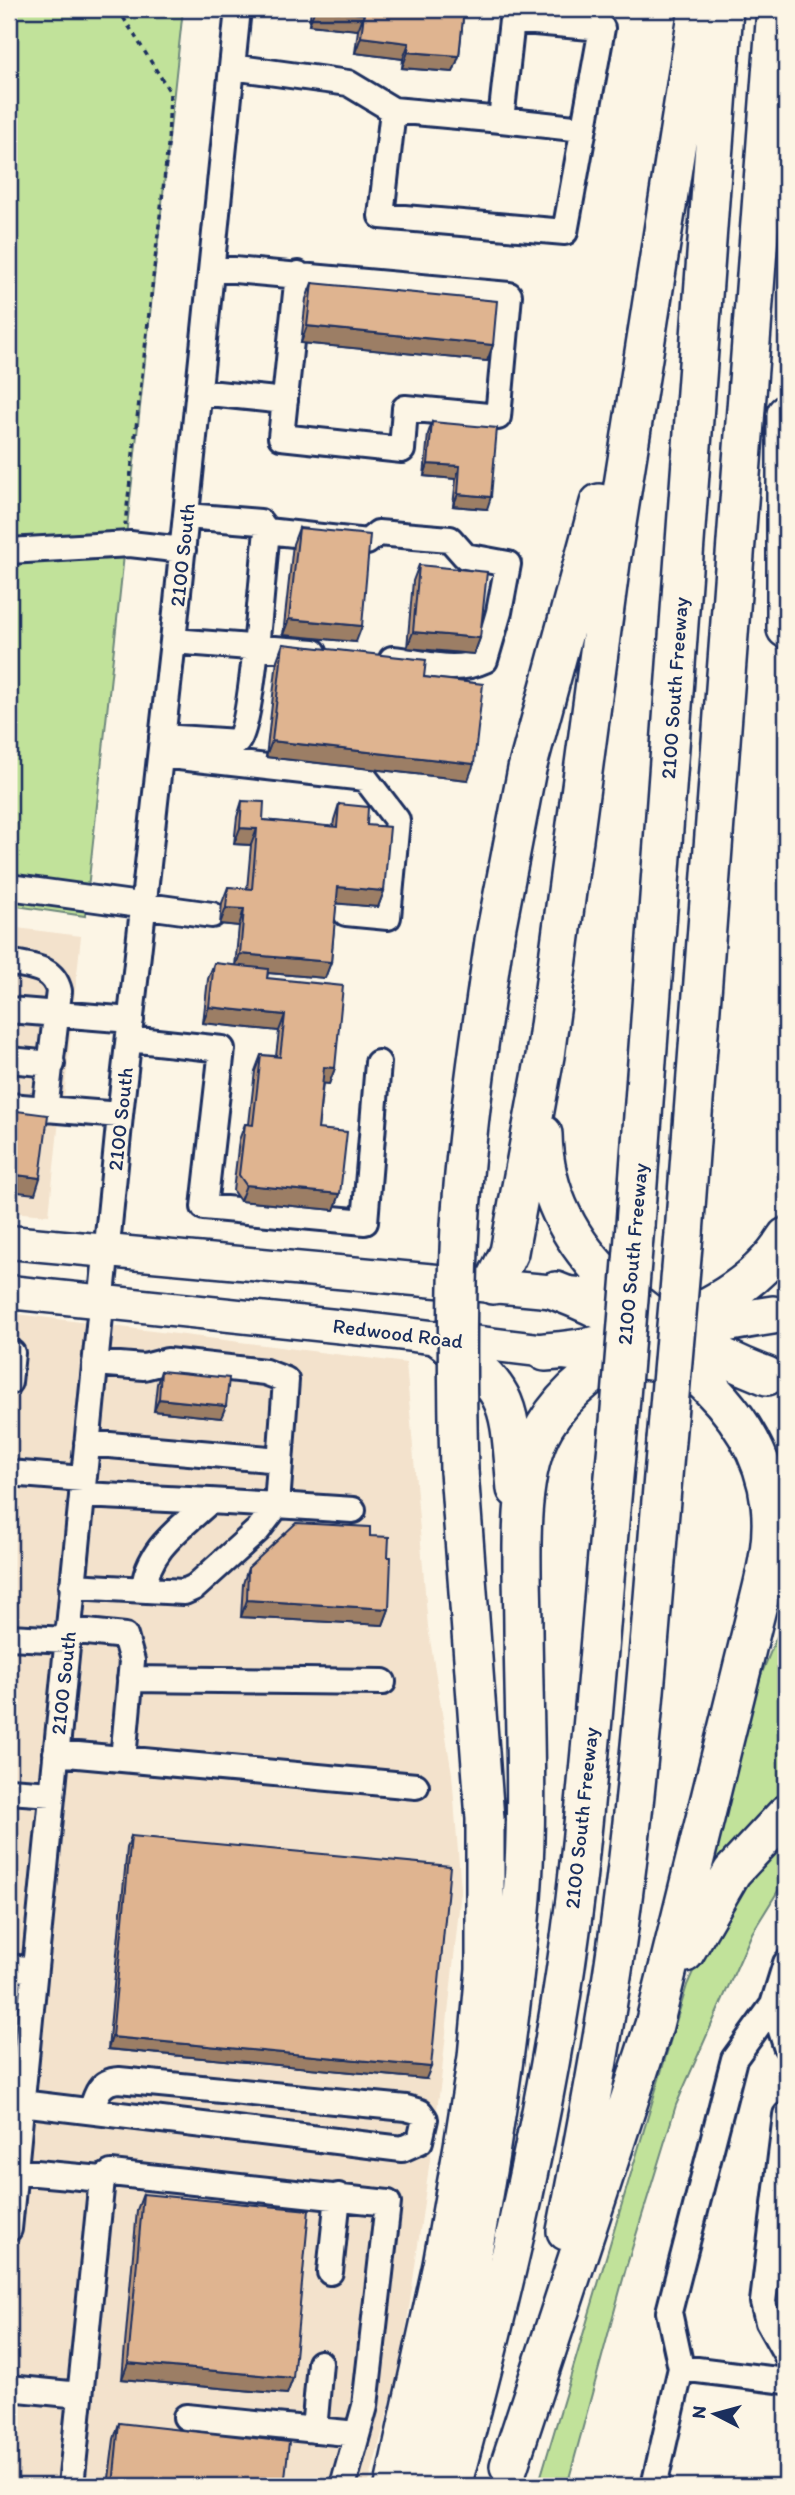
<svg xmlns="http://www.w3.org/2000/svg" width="795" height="2495" font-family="Itim,sans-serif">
	<rect width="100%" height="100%" fill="#fcf5e5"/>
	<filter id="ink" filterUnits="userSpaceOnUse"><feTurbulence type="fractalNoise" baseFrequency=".0143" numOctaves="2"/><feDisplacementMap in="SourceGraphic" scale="14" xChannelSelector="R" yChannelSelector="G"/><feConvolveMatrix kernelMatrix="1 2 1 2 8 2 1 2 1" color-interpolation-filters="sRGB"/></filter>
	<g filter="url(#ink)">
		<path fill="#f3e2cc" d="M9 927 81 936 64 1098 9 1093Z
			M9 1096 61 1101 49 1215 9 1212Z
			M9 1313 406 1363 428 1627 452 1774 461 1890 441 2081 402 2359 368 2486H9Z"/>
		<path fill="#c1e29a" stroke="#6e887c" stroke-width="2" d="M9 9H183L85 916 9 905Z
			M786 1603V1806L699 1886 761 1675 780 1629Z
			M786 1837V1878L752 1933 676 2105 626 2268 567 2486H538L687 1985 707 1940 731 1901Z"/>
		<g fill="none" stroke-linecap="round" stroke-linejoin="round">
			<g stroke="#1b2f5e" stroke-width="30">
				<path id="minor" d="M232 67 348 83 393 110 381 216 565 232 602 28 512 20 501 120 393 110
					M501 120 583 129
					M212 268 509 295 498 417 405 408 402 450 281 437 298 274
					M199 392 285 401
					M267 531 367 542 378 533 450 539 465 556 508 564 499 612 485 660C453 675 426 662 392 659
					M9 551 130 544 183 550
					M173 641 314 652
					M162 737 237 742C253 726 263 564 267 531L260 522 186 516
					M161 755 365 778 397 820 388 917 346 913
					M9 887 212 915
					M9 962C30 967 53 966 59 991L45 1110
					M9 1010 131 1020
					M129 1039 222 1049 204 1207 365 1222 378 1063
					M9 1060 52 1064
					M9 1106 120 1115
					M9 1353H12L9 1382
					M95 1363 144 1367 167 1361 265 1372 286 1380 277 1505 210 1501
					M87 1443 280 1460
					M9 1473 83 1479
					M82 1495 210 1501C182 1527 146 1550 144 1590
					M72 1586 184 1592 195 1587 258 1530 277 1505 353 1510
					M68 1630 125 1636 132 1661 123 1759
					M9 1637 67 1640
					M130 1679 383 1682
					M56 1753 416 1786
					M9 1791 52 1794
					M9 1967 34 1970
					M773 2005 786 2046
					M21 2103 402 2149 420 2141 425 2119 420 2112 406 2108 119 2080C100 2081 96 2094 91 2111
					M786 2115 763 2302 768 2322 786 2354
					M14 2171 102 2179
					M9 2229 120 1115 173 641 238 9
					M330 2272 338 2196
					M681 2368 786 2381
					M9 2388 80 2395
					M186 2417 357 2434
					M314 2430 320 2363
					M71 2486 102 2179 111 2173 388 2203 365 2406 343 2486
					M654 2486 681 2368 669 2312 734 2059 773 2005 786 1963"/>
			</g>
			<g stroke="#1b2f5e" stroke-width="37">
				<path id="major" d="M9 1242 579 1294
					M9 1292 364 1329 696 1369"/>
			</g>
			<g stroke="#1b2f5e" stroke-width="42">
				<path id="highway" d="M786 414V629
					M494 941 527 769 599 503
					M543 1134C545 1259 662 1335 767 1376
					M635 1225 724 9
					M684 1234 776 9
					M493 1285 509 1252 545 1056 612 555 698 9
					M441 1339C514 1393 508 1402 516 1489
					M545 1352C625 1347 742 1310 786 1237
					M685 1953 732 1872 786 1814
					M566 2231C588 2118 610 2004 624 1890 643 1741 653 1591 666 1441
					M509 2466 654 2025 759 1600C767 1568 774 1537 770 1504 759 1400 645 1324 556 1291
					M394 2486 442 2265 463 2146 477 2057 485 1969V1819L459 1471
					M424 2486C469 2292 505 2097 522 1898 529 1809 524 1719 523 1630 523 1569 514 1479 545 1426 591 1348 691 1327 773 1315
					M452 2486C504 2293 551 2097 575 1899 593 1744 603 1588 618 1434"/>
			</g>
			<path stroke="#1b2f5e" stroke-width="3.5" stroke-dasharray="5 5" stroke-linecap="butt" d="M118 9 170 92 168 146 125 525
				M9 205V262"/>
			<use href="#minor" stroke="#fcf5e5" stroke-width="24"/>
			<use href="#major" stroke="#fcf5e5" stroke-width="32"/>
			<use href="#highway" stroke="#fcf5e5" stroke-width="37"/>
			<g stroke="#1b2f5e" stroke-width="42" stroke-linecap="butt">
				<path id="highway-bridge" d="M618 1434 635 1225
					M666 1441 684 1234
					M459 1471C457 1390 456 1308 460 1226 466 1131 480 1036 494 941"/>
			</g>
			<use href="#highway-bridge" stroke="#fcf5e5" stroke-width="37"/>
		</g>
		<path fill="#c09b7c" stroke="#1b2f5e" stroke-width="2" d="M311 9H464L459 56 453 72 402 68 403 59 355 53 358 30 309 25Z
			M312 283 493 345 487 361 301 343 306 299Z
			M432 422 487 509 453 506 456 479 424 476 428 434Z
			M299 528 356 642 283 635 293 544Z
			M419 565 480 638 474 654 407 648 413 581Z
			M283 644 424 677 468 780 266 757 277 660Z
			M242 801 263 820 333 827 334 820 339 804 367 825 384 891 378 907 336 903 331 962 325 978 268 973 267 978 335 1068 329 1084 323 1083 318 1129 340 1194 334 1210 240 1201 233 1191 239 1140 245 1124H249L255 1071 261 1055 276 1056 279 1031 203 1023 208 979 214 963 235 966 239 926 220 924 222 903 228 887 247 889 251 845 234 844 237 817Z
			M161 1371 221 1418 154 1411 157 1384Z
			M370 1536 388 1557 389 1609 383 1625 241 1617 243 1584 248 1568Z
			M131 1836 426 2079 108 2049 127 1848Z
			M143 2194 293 2378 287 2394 122 2379 137 2210Z
			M119 2423 284 2486H108L114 2439Z"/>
		<path fill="#9c7e65" stroke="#1b2f5e" stroke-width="2" d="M315 9 364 14 358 30 309 25Z
			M361 37 409 43 403 59 355 53Z
			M408 52 459 56 453 72 402 68Z
			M307 326 493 345 487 361 301 343Z
			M428 464 460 466 456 479 424 476Z
			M458 494 491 497 487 509 453 506Z
			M289 619 362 626 356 642 283 635Z
			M413 632 480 638 474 654 407 648Z
			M272 741 474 764 468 780 266 757Z
			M240 828 257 829 251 845 234 844Z
			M338 887 384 891 378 907 332 903Z
			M226 908 244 909 239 926 220 924Z
			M240 954 331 962 325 978 234 970Z
			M209 1007 285 1015 279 1031 203 1023Z
			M324 1067 335 1068 329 1084 319 1083Z
			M9 1174 40 1178 35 1194 9 1191Z
			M246 1185 340 1194 334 1210 240 1201Z
			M159 1399 226 1406 221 1418 154 1411Z
			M247 1600 389 1609 383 1625 241 1617Z
			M112 2037 431 2067 426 2079 108 2049Z
			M128 2363 293 2378 287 2394 122 2379Z"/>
		<path fill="#dfb490" stroke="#1b2f5e" stroke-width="2" d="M315 9H464L459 56 408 52 409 43 361 37 364 14Z
			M312 283 497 301 493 345 307 326Z
			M432 422 497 428 491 497 458 494 460 466 428 464Z
			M299 528 370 535 362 626 289 619Z
			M419 565 487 572 480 638 413 632Z
			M283 644 426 660 424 677 483 684 474 764 272 741Z
			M242 801 264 802 263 820 337 827 339 804 368 807 367 825 390 827 384 891 338 887 331 962 240 954 244 909 226 908 228 887 252 889 257 829 240 828Z
			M214 963 268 969 267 978 343 986 335 1068 324 1067 318 1129 347 1132 340 1194 246 1185 239 1175 245 1124 253 1125 261 1055 280 1057 285 1015 209 1007Z
			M9 1110 48 1115 40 1178 9 1174Z
			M161 1371 229 1378 226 1406 159 1399Z
			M296 1523 370 1527V1536L389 1537 388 1557H391L389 1609 247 1600 248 1568Z
			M131 1836 450 1866 431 2067 112 2037Z
			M143 2194 309 2210 293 2378 128 2363Z
			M119 2423 289 2442 284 2486H113Z"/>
	</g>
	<g text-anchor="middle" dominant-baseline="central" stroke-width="5" stroke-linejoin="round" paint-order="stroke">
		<g font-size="21" fill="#1b2f5e" stroke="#fcf5e5">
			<text transform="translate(182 555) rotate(-84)">2100 South</text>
			<text transform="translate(674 688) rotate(-86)">2100 South Freeway</text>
			<text transform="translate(120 1119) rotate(-84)">2100 South</text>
			<text transform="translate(632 1254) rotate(-85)">2100 South Freeway</text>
			<text transform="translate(398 1333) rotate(7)">Redwood Road</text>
			<text transform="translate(63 1683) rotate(-84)">2100 South</text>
			<text transform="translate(581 1818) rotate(-84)">2100 South Freeway</text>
		</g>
	</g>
	<rect width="795" height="2495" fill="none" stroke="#fcf5e5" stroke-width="35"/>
	<rect x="18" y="18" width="760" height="2460" fill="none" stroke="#1b2f5e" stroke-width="2.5" filter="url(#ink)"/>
	<g transform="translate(715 2414) rotate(276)" stroke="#fcf5e5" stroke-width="5" paint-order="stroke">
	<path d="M0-5L12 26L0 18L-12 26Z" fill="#1b2f5e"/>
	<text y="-10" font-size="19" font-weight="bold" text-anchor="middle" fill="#1b2f5e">N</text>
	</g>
</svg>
